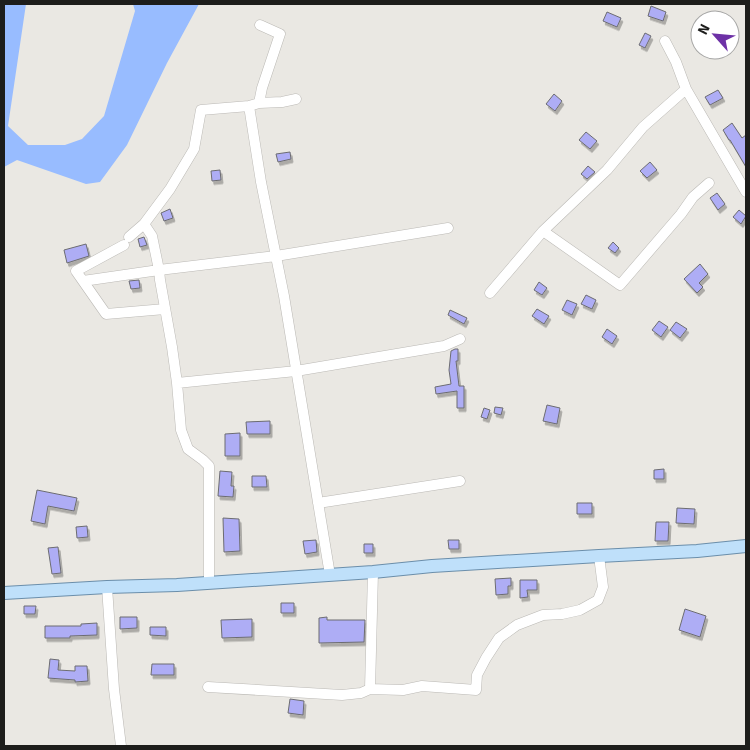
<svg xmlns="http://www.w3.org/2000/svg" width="750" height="750" font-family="Signika,sans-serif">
	<defs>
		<filter id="shadow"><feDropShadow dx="2" dy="3.5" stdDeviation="0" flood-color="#0004"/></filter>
	</defs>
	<rect width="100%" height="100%" fill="#eae8e3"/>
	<path fill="#98bcff" d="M4 4H26L8 126 28 145H65L82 139 104 116 135 11 133 4H199L167 63 127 145 100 182 86 184 17 160 4 167Z"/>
	<path fill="#aeadf5" stroke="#6c6c71" filter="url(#shadow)" d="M651 6 666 12 663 21 648 16Z
		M607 12 621 18 617 27 603 21Z
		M645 33 651 36 645 48 639 45Z
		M718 90 723 98 710 105 705 97Z
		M554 94 562 101 555 111 546 104Z
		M732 123 742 138 746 135V167L730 140H729L723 130Z
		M586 132 597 141 590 149 579 140Z
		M290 152 291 159 278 162 276 154Z
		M650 162 657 170 647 178 640 171Z
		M588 166 595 172 587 179 581 174Z
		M220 170 221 180 212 181 211 171Z
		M717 193 725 204 718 210 710 198Z
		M170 209 173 218 164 221 161 213Z
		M739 210 746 216 741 224 733 217Z
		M144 237 147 245 140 247 138 239Z
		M613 242 619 248 615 253 608 248Z
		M86 244 89 256 67 263 64 250Z
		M700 264 708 274 699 283 703 287 697 293 684 279Z
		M139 280 140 288 131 289 129 281Z
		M539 282 547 288 542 295 534 290Z
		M586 295 596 300 592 309 581 304Z
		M567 300 577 304 572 315 562 310Z
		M537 309 549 316 544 324 532 316Z
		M450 310 467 318 464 324 448 315Z
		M659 321 668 327 661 337 652 330Z
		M676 322 687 329 680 338 670 330Z
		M607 329 617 336 612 344 602 337Z
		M455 349H458V361H456L459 386H464V408H457V391L436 394 435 387 451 384 449 370 451 351Z
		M547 405 560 408 557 424 543 421Z
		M495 407 503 408 501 415 494 413Z
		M484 408 490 410 487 419 481 417Z
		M270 421V434H247L246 422Z
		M240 433V456H225V434Z
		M664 469V479H654V470Z
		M220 471 232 472 231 486H234L233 497 218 496Z
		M252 476H266L267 487H252Z
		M37 490 77 498 74 511 48 506 45 524 31 521Z
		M577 503H592V514H577Z
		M677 508 695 509 694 524 676 523Z
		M223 518 239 519 240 551 224 552Z
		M656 522H669L668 541H655Z
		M87 526 88 537 77 538 76 527Z
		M316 540 317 552 305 554 303 541Z
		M448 540H459V549H449Z
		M364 544H373V553H364Z
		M58 547 61 573 52 574 48 548Z
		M511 578V586H508V594L496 595 495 579Z
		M520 580H537V590H527L528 597 520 598Z
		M281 603H294V613H281Z
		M24 606H36L35 614H24Z
		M685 609 706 616 700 637 679 630Z
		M120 617H137V628L120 629Z
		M327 617V620H365L364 642 319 643V618Z
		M252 619V637L222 638 221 620Z
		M97 623V635L70 636V638H45V626H81V624Z
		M150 627H166V636L150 635Z
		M50 659 59 660 58 670 75 671V666H87L88 681 75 682V680L48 678Z
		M152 664H174V675H151Z
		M290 699 304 701 303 715 288 713Z"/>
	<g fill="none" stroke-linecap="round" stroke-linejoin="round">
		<g stroke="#bbb9b5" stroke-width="11">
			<path id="minor" d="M665 41 676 62 686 89 746 192
				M259 103 282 102 296 99
				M249 106 259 103 262 88 280 34 260 25
				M144 224 152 236 159 270 160 280 172 347 177 383 181 430 188 449 203 460 209 466V583
				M543 231 620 285 681 214 693 197 709 183
				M129 237 144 224 170 189 194 149 201 110 249 106 261 182 284 296 330 575
				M124 245 76 271 106 314 165 309
				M83 281 159 270 276 256 448 228
				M490 293 543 231 607 170 643 127 686 89
				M177 383 296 371 444 346 460 339
				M318 503 460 481
				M107 587 114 689 121 746
				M208 687 342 695 361 693 370 689 403 690 422 686 476 690 477 675 486 658 499 638 517 625 543 615 562 614 580 610 598 600 603 587 599 556
				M370 689 373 572"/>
		</g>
		<g stroke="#6b8eaa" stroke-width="14">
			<path id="major" d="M4 593 107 587 177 585 373 572 432 566 599 556 697 551 746 546"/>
		</g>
		<use href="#minor" stroke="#fff" stroke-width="10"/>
		<use href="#major" stroke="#bfe0fa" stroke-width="12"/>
	</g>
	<rect width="750" height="750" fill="none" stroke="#1d1d1b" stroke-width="10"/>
	<g transform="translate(715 35) rotate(297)"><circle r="24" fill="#ffffff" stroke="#a5a5a4"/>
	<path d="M0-4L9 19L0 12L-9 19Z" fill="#6d31a6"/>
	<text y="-8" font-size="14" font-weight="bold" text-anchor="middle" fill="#1d1d1b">N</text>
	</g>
</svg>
